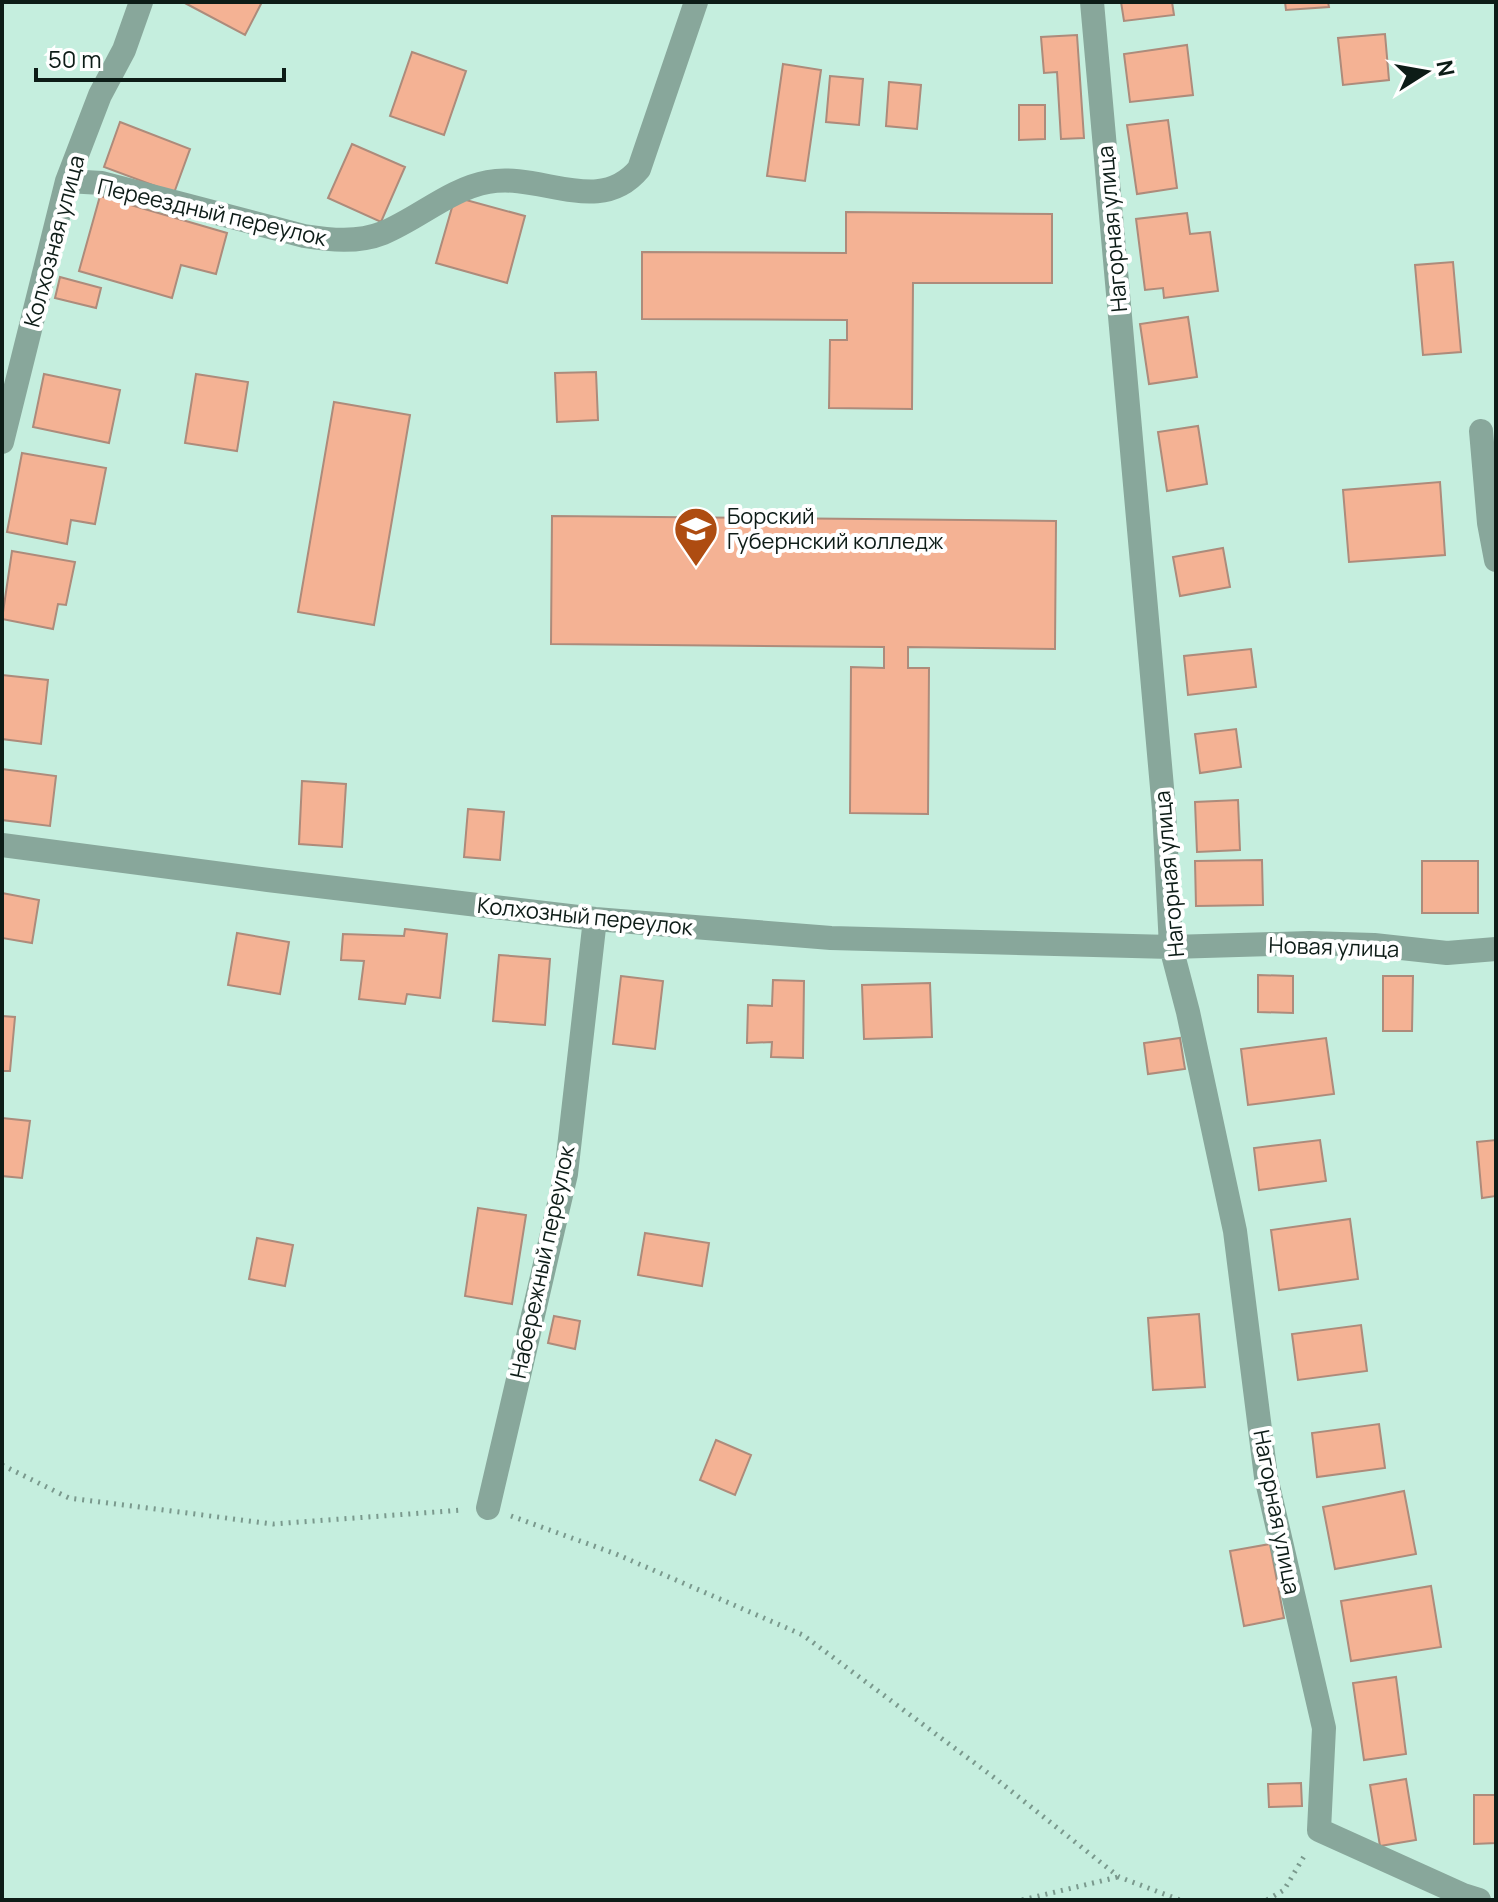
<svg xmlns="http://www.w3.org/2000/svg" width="1498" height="1902" font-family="Manrope,sans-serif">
	<rect width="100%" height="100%" fill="#c5eede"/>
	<path fill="#f4b294" stroke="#ad8b7b" stroke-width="2" d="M183 2H262L245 35Z
		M1121 2H1172L1174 15 1124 21Z
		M1285 2H1328L1329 7 1286 10Z
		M1385 34 1389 80 1343 85 1338 38Z
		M1077 35 1084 138 1061 139 1057 72 1044 73 1041 37Z
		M1187 45 1193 95 1130 102 1124 54Z
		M412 52 466 71 444 135 390 116Z
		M783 64 821 70 805 181 767 176Z
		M830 76 863 79 859 125 826 122Z
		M889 82 921 85 917 129 886 126Z
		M1019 105H1045V139L1019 140Z
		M1168 120 1177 188 1137 194 1127 125Z
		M120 122 190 149 174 193 104 167Z
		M352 144 405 167 381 222 328 198Z
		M100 196 227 233 216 274 181 265 172 298 79 271Z
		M455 197 525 216 507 283 436 263Z
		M846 212 1052 214V283H913L912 409 829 408 830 340H847V320L642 319V252L846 253Z
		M1187 213 1190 234 1210 232 1218 291 1164 298 1163 288 1145 290 1136 219Z
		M1453 262 1461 352 1423 355 1415 265Z
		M60 277 101 288 96 308 55 298Z
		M1188 317 1197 377 1149 384 1140 324Z
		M596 372 598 420 557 422 555 373Z
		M44 374 120 390 109 443 33 427Z
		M196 374 248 382 237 451 185 443Z
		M334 402 410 415 374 625 298 612Z
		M1198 426 1207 484 1167 491 1158 432Z
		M22 453 106 468 95 524 71 520 67 544 7 532Z
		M1440 482 1445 555 1349 562 1343 490Z
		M552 516 1056 521 1055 649 908 647V668H929L928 814 850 813 851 667 884 668V647L551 644Z
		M1223 548 1230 587 1180 596 1173 557Z
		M12 551 75 562 66 605 58 604 53 629 2 619Z
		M1251 649 1256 687 1188 695 1184 656Z
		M2 675 48 680 41 744 2 739Z
		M1236 729 1241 767 1200 773 1195 734Z
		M2 769 56 776 50 826 2 820Z
		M302 781 346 784 342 847 299 844Z
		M1238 800 1240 850 1197 852 1195 802Z
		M468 809 504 812 500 860 464 857Z
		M1262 860 1263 905 1196 906 1195 861Z
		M1422 861H1478V913H1422Z
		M2 893 39 900 32 943 2 938Z
		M405 929 447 934 440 998 407 994 405 1004 359 999 364 961 341 960 343 934 404 936Z
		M237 933 289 942 280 994 228 985Z
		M499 955 550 959 545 1025 493 1021Z
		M1258 975 1293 976V1013L1258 1012Z
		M621 976 663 981 655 1049 613 1044Z
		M1383 976H1413L1412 1031H1383Z
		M773 980 804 981 803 1058 771 1057 772 1042 747 1043 748 1005 772 1006Z
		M930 983 932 1037 864 1039 862 985Z
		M2 1016 15 1017 10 1071H2Z
		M1180 1038 1185 1069 1148 1074 1144 1043Z
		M1326 1038 1334 1094 1248 1105 1241 1049Z
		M2 1118 30 1121 22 1178 2 1176Z
		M1320 1140 1326 1181 1259 1190 1254 1148Z
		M1496 1140V1196L1482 1198 1477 1142Z
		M478 1208 526 1215 512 1304 465 1296Z
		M1350 1219 1358 1279 1279 1290 1271 1230Z
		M645 1233 709 1243 702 1286 638 1275Z
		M257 1238 293 1245 285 1286 249 1279Z
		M1199 1314 1205 1387 1153 1390 1148 1318Z
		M554 1316 580 1321 575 1349 548 1343Z
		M1361 1325 1367 1371 1298 1380 1292 1334Z
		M1379 1424 1385 1468 1317 1477 1312 1433Z
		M716 1440 751 1455 735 1495 700 1480Z
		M1404 1491 1416 1554 1335 1569 1323 1507Z
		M1270 1544 1284 1618 1244 1626 1230 1551Z
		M1431 1586 1441 1647 1351 1661 1341 1601Z
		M1396 1677 1406 1754 1364 1760 1353 1683Z
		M1406 1779 1416 1840 1380 1846 1370 1785Z
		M1301 1783 1302 1806 1269 1807 1268 1784Z
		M1474 1795H1496V1843L1474 1844Z"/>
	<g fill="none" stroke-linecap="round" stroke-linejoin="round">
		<path stroke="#7a998d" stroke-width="5" stroke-dasharray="2 6" stroke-linecap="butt" d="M2 1465 69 1498 273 1524 463 1510
			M511 1516 616 1554 803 1635 996 1779 1119 1877 1180 1900
			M1022 1900 1118 1877
			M1267 1900 1284 1890 1306 1853"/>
		<path stroke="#88a79b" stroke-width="24" d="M1092 2 1164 810 1171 947 1188 1012 1235 1231 1266 1477 1324 1728 1319 1830 1463 1895 1479 1900
			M67 181 102 183 304 236C330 240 358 243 383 233 419 218 450 189 488 182 541 172 599 217 639 169L696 2
			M1481 431 1489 523 1496 560
			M2 442 67 181 100 95 124 50 141 2
			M2 845 268 880 595 919 831 938 1171 947 1309 943 1374 945 1447 953 1496 949
			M488 1508 566 1174 595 919"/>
	</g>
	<defs>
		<g id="university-pin" transform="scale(2.3)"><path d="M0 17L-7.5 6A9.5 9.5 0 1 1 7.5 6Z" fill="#ae4c11" stroke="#fff"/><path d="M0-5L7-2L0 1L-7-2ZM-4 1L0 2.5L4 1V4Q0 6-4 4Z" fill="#fff"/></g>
	</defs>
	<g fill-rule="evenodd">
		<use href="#university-pin" x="696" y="529"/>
	</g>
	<g text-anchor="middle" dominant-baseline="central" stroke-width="8" stroke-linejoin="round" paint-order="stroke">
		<g font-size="22" fill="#0d1c17" stroke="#fff">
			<text transform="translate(212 212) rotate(13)">Переездный переулок</text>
			<text transform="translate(1112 229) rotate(-95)">Нагорная улица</text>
			<text transform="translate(54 241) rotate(-75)">Колхозная улица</text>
			<text transform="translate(1169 874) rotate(-95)">Нагорная улица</text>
			<text transform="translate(585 916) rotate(6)">Колхозный переулок</text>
			<text transform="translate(1334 947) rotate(2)">Новая улица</text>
			<text transform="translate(542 1262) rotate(-78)">Набережный переулок</text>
			<text transform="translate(1277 1512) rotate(79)">Нагорная улица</text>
		</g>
		<g font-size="22" fill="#0d1c17" stroke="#fff" text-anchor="start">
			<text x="727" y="516">Борский<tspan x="727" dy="25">Губернский колледж</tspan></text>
		</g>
	</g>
	<rect width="1498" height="1902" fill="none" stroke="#0d1c17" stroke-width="8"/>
	<g transform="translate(1426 72) rotate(79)" stroke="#ffffff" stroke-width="6" paint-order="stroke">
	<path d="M0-6L14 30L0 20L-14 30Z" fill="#0d1c17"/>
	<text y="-12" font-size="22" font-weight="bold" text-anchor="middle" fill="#0d1c17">N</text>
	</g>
	<path d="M36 68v12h248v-12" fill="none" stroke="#0d1c17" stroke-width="4"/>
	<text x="48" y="68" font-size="24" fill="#0d1c17" stroke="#ffffff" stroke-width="6" paint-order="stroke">50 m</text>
</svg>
